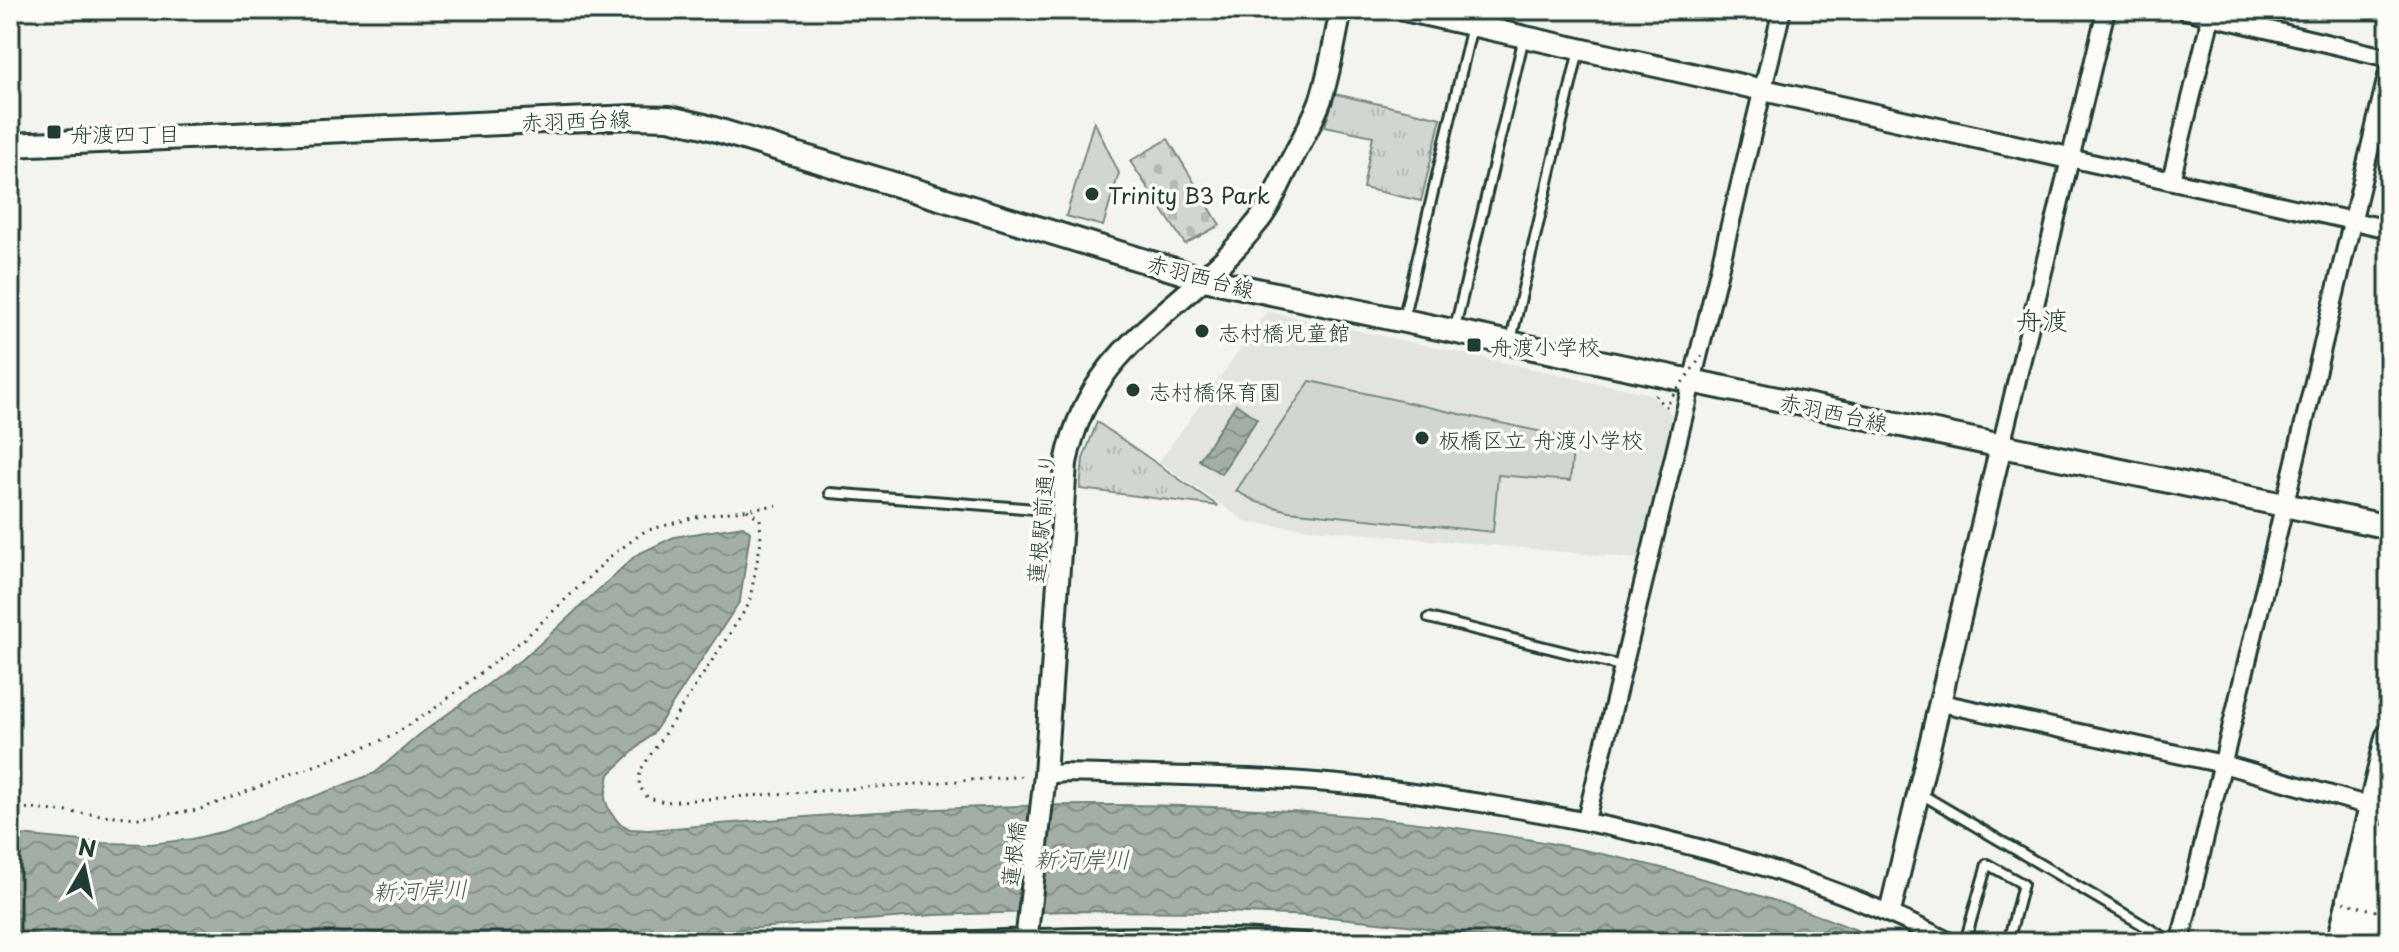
<svg xmlns="http://www.w3.org/2000/svg" width="2399" height="952" font-family="'Playpen Sans','Klee One',sans-serif">
	<defs>
		<pattern id="cemetery-stones" width="16" height="16" patternUnits="userSpaceOnUse" patternTransform="scale(2)"><rect width="16" height="16" fill="#d1d6d1"/><path d="M2 7V4a2 2 0 0 1 4 0v3zM10 15v-3a2 2 0 0 1 4 0v3z" fill="#b3b9b4"/></pattern>
		<pattern id="park-tufts" width="24" height="20" patternUnits="userSpaceOnUse" patternTransform="scale(2)"><rect width="24" height="20" fill="#d1d6d1"/><path d="M3 7l-1-3M5 7V3M7 7l1-3M15 17l-1-3M17 17v-4M19 17l1-3" fill="none" stroke="#b3b9b4"/></pattern>
		<pattern id="water-waves" width="16" height="10" patternUnits="userSpaceOnUse" patternTransform="scale(2)"><rect width="16" height="10" fill="#a3aea7"/><path d="M0 5q4-4 8 0t8 0" fill="none" stroke="#848f89"/></pattern>
	</defs>
	<rect width="100%" height="100%" fill="#f4f4ef"/>
	<filter id="ink" filterUnits="userSpaceOnUse"><feTurbulence type="fractalNoise" baseFrequency=".0125" numOctaves="2"/><feDisplacementMap in="SourceGraphic" scale="16" xChannelSelector="R" yChannelSelector="G"/><feConvolveMatrix kernelMatrix="1 2 1 2 8 2 1 2 1" color-interpolation-filters="sRGB"/></filter>
	<g filter="url(#ink)">
		<path fill="#e2e5df" d="M1267 311 1650 394 1672 414 1640 559 1248 523 1159 462Z"/>
		<path fill="#d1d6d1" stroke="#788a82" stroke-width="2" d="M1094 121 1119 173 1103 226 1066 216Z
			M1310 381 1574 439 1570 481 1498 475 1493 532 1288 511 1257 502 1236 491Z"/>
		<path fill="url(#cemetery-stones)" stroke="#788a82" stroke-width="2" d="M1168 139 1220 225 1185 244 1130 161Z"/>
		<path fill="url(#park-tufts)" stroke="#788a82" stroke-width="2" d="M1335 94 1441 118 1421 201 1363 188 1373 136 1325 126Z
			M1097 422 1218 506 1080 489 1083 459Z"/>
		<path fill="url(#water-waves)" stroke="#6e8179" stroke-width="2" d="M1236 404 1257 419 1221 474 1199 460Z
			M743 526 750 532 740 601 654 732 609 774 605 799 610 812 619 823 630 829 649 830C737 823 826 814 914 810 1245 793 1577 814 1887 942H1511L1407 925 1330 917 1226 912 1070 911 934 915 565 942 10 941V834L103 843 151 844 192 839 225 831 375 773 419 735 530 653 636 555 674 537Z"/>
		<g fill="none" stroke-linecap="round" stroke-linejoin="round">
			<g stroke="#1f3d34" stroke-width="14">
				<path id="service" d="M1403 320 1472 26
					M1454 332 1524 37
					M1511 340 1579 50
					M830 493 1062 511
					M1429 618 1621 666
					M1921 794 2172 942
					M1965 942 1987 864 2023 884 2008 942"/>
			</g>
			<g stroke="#1f3d34" stroke-width="22">
				<path id="minor" d="M2185 10 2389 58
					M2069 158 2389 229
					M2171 180 2208 29 2209 10
					M2001 446 2106 10
					M1941 703 2223 764 2373 807
					M1045 775 1065 773C1140 775 1215 776 1289 780 1359 784 1430 795 1500 806 1657 832 1807 870 1950 942
					M1586 820 1782 10
					M919 942C1046 937 1177 932 1305 942
					M2180 942 2389 68"/>
			</g>
			<g stroke="#1f3d34" stroke-width="26">
				<path id="tertiary" d="M1404 10 2069 158
					M1890 912 2001 446
					M1026 942 1045 775 1066 463C1090 341 1186 313 1256 224 1269 209 1277 189 1286 171 1297 148 1312 124 1321 99 1330 71 1335 39 1341 10"/>
			</g>
			<g stroke="#1f3d34" stroke-width="28">
				<path id="secondary" d="M10 145 633 117 669 118 704 126 1204 279 2389 527"/>
			</g>
			<g stroke="#1f3d34" stroke-width="32">
				<path id="trunk" d="M2341 942 2389 738
					M2363 942 2389 837"/>
			</g>
			<path stroke="#1f3d34" stroke-width="3" stroke-dasharray="2 6" stroke-linecap="butt" d="M1656 395 1655 397 1669 409
				M747 510 760 519 761 541 749 604 640 771 639 786 648 798 665 802 1027 776
				M10 807 138 818 198 810 390 737 434 709 524 639 611 556 645 531 696 517 777 505"/>
			<use href="#service" stroke="#fdfcf7" stroke-width="8"/>
			<use href="#minor" stroke="#fdfcf7" stroke-width="16"/>
			<use href="#tertiary" stroke="#fdfcf7" stroke-width="20"/>
			<use href="#secondary" stroke="#fdfcf7" stroke-width="22"/>
			<use href="#trunk" stroke="#fdfcf7" stroke-width="26"/>
			<path stroke="#1f3d34" stroke-width="3" stroke-dasharray="2 6" stroke-linecap="butt" d="M1668 402 1702 356
				M2336 900 2387 914"/>
		</g>
	</g>
	<g fill="#1f3d34" stroke="#fdfcf7" stroke-width="3">
		<rect x="46" y="124" width="16" height="16" rx="4"/>
		<circle cx="1092" cy="194" r="8"/>
		<circle cx="1202" cy="331" r="8"/>
		<rect x="1466" y="337" width="16" height="16" rx="4"/>
		<circle cx="1133" cy="390" r="8"/>
		<circle cx="1422" cy="438" r="8"/>
	</g>
	<g text-anchor="middle" dominant-baseline="central" stroke-width="7" stroke-linejoin="round" paint-order="stroke">
		<g font-size="22" fill="#1f3d34" stroke="#fdfcf7">
			<text transform="translate(576 119) rotate(-2)">赤羽西台線</text>
			<text transform="translate(1201 275) rotate(15)">赤羽西台線</text>
			<text transform="translate(1834 411) rotate(12)">赤羽西台線</text>
			<text transform="translate(1040 518) rotate(-85)">蓮根駅前通り</text>
			<text transform="translate(1012 854) rotate(-83)">蓮根橋</text>
		</g>
		<g font-size="22" fill="#1f3d34" stroke="#fdfcf7" text-anchor="start">
			<text x="70" y="132">舟渡四丁目</text>
			<text x="1108" y="194">Trinity B3 Park</text>
			<text x="1218" y="331">志村橋児童館</text>
			<text x="1490" y="345">舟渡小学校</text>
			<text x="1149" y="390">志村橋保育園</text>
			<text x="1438" y="438">板橋区立 舟渡小学校</text>
		</g>
		<g font-size="24" font-style="italic" fill="#475f56" stroke="#fdfcf7">
			<text x="1082" y="858">新河岸川</text>
			<text transform="translate(420 889) rotate(-2)">新河岸川</text>
		</g>
		<g font-size="26" fill="#1f3d34" stroke="#fdfcf7">
			<text x="2042" y="319">舟渡</text>
		</g>
	</g>
	<rect width="2399" height="952" fill="none" stroke="#fdfcf7" stroke-width="40"/>
	<rect x="20" y="20" width="2359" height="912" fill="none" stroke="#1f3d34" stroke-width="3" filter="url(#ink)"/>
	<g transform="translate(84 868) rotate(9)" stroke="#fdfcf7" stroke-width="6" paint-order="stroke">
	<path d="M0-6L14 30L0 20L-14 30Z" fill="#1f3d34"/>
	<text y="-12" font-size="22" font-weight="bold" text-anchor="middle" fill="#1f3d34">N</text>
	</g>
</svg>
